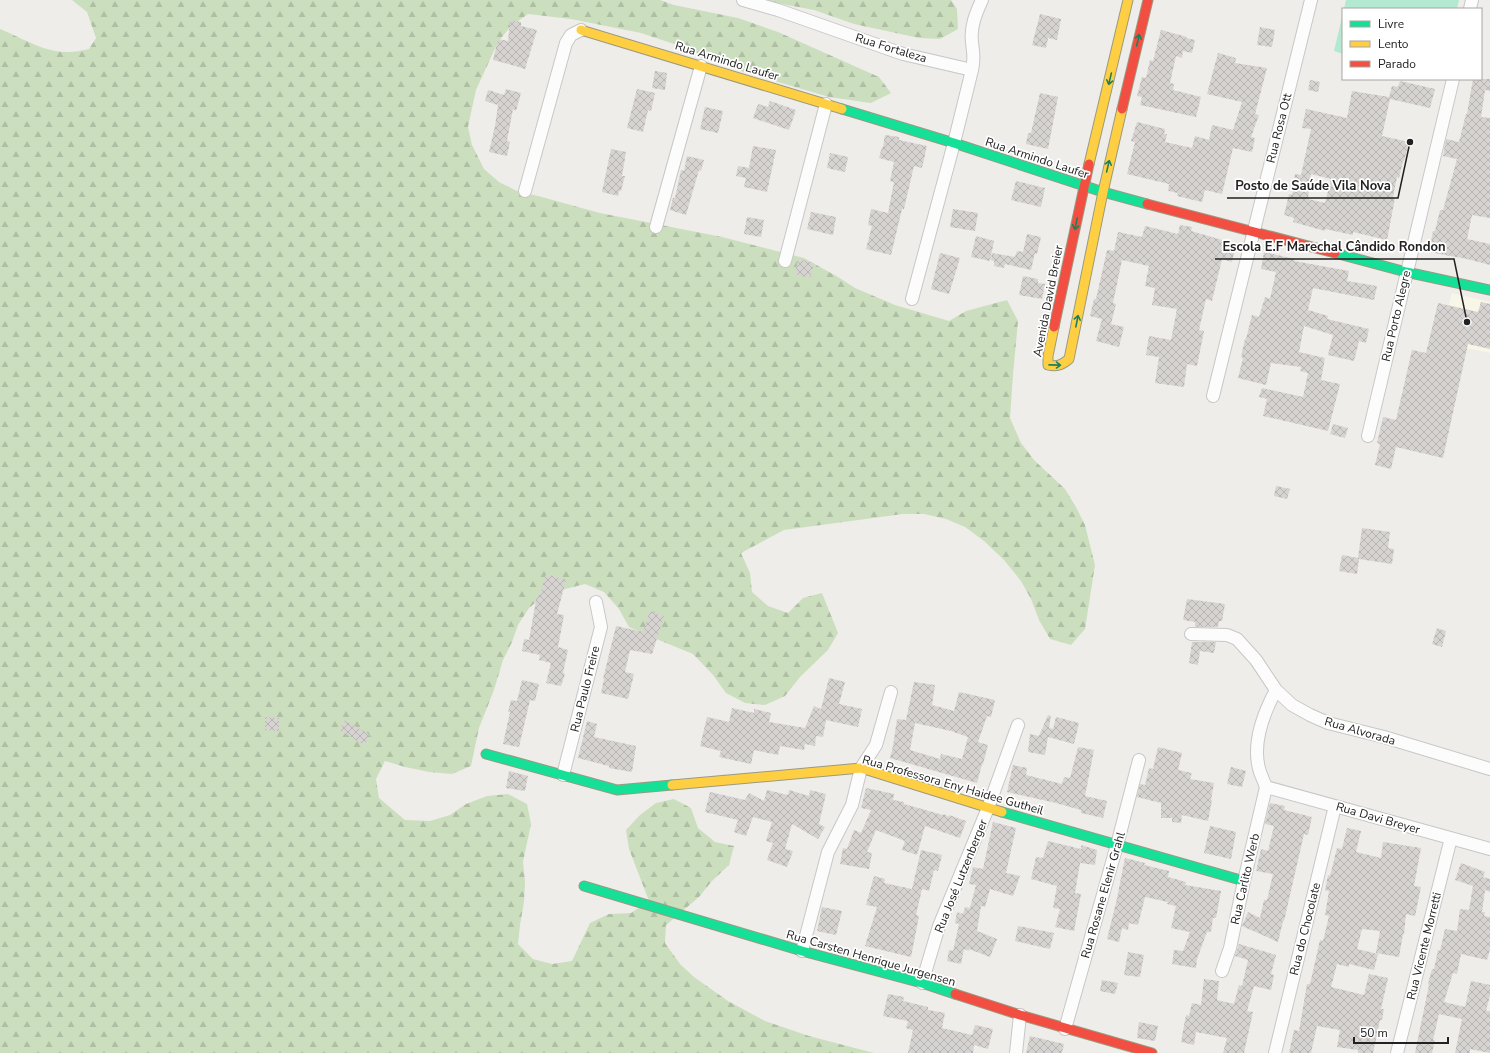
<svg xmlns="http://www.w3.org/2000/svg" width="1490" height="1053" font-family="'Nunito Sans',sans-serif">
	<defs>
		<pattern id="forest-firs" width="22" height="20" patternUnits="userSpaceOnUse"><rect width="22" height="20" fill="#cbdfbe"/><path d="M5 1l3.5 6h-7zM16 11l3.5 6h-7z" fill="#aebfa3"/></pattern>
		<pattern id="building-cross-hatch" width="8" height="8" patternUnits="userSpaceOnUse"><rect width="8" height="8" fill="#d6d3d1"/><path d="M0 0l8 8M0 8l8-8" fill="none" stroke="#b7b5b3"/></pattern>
	</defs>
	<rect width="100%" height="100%" fill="#efedea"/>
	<path fill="#f8f6e6" d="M1452 293 1490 302V353L1439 342Z"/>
	<path fill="url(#forest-firs)" d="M72 0H660L674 5 738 18 778 32 879 77 891 93 871 103 829 97 744 72 683 47 641 33 571 19 528 14 511 26 498 42 476 90 468 127 472 145 484 169 499 182 517 191 538 196 600 213 722 237 804 258 838 277 855 288 895 305 949 321 966 311 1007 300 1018 321 1013 375 1010 418 1021 443 1034 460 1065 489 1076 507 1085 525 1095 565 1085 629 1071 645 1050 639 1039 620 1031 599 1021 581 1004 560 984 541 965 527 946 519 924 514H903L784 530 741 553 750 573 752 592 768 606 788 613 803 598 822 593 838 633 828 650 800 677 785 696 765 705 745 703 726 693 713 675 693 654 649 636 629 627 619 609 604 592 585 584 546 594 529 608 518 625 512 642 503 660 494 690 479 728 471 766 452 774 429 772 405 767 385 761 376 779 379 798 405 820 430 821 450 815 466 804 487 796 508 794 527 804 531 824 523 862 525 882 524 902 520 925 518 944 533 959 552 964 572 961 590 923 609 914 631 913 649 901 629 849 626 830 640 815 656 803 674 799 691 808 698 828 715 842 734 846 729 865 712 881 699 897 666 925 665 943 680 964 694 977 728 1001 765 1021 809 1036 874 1053H0V29C32 42 52 59 89 49L96 38 87 12Z
		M761 0H951L957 9 958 29 940 39 919 38 854 24 814 10Z"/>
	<path fill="#b2e9d0" d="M1346 0H1459L1457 9H1344Z
		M1343 13V54L1334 51Z"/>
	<path fill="url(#building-cross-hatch)" fill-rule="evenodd" d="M1040 14 1061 19 1057 40 1048 38 1046 48 1032 45Z
		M510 20 521 22V26L537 30 525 69 512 65 493 60 498 39 508 41Z
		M1260 27 1275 30 1272 47 1257 45Z
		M1161 30 1187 37 1186 38 1195 40 1192 53 1183 51 1182 58 1176 56 1170 83 1174 84 1173 90 1201 97 1196 117 1140 105 1142 97 1137 96 1142 77 1146 78 1150 60 1153 61Z
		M1218 53 1236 58 1235 63 1267 68 1255 114 1259 115 1251 137 1255 138 1252 152 1233 148 1222 194 1205 190 1202 202 1177 196 1178 193 1168 191 1169 184 1127 174 1135 142 1131 141 1137 122 1165 129 1164 134H1167L1165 142 1192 148 1195 136 1209 140 1212 125 1233 130 1242 102 1207 94Z
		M655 71 667 73 665 90 652 88Z
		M1473 79H1490V91L1485 90 1481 117 1490 118V218L1472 215 1467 239 1490 244V265L1467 259 1429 252 1433 231H1435L1440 210H1443L1457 159 1443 156 1446 139 1459 142 1466 114H1467Z
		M1310 80 1320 82 1318 92 1308 90Z
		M1400 81 1435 89 1430 108 1390 99 1382 136 1409 142 1404 161H1403L1399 178 1397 177 1393 197 1395 198 1387 240 1353 232V235L1325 229V231L1293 222 1294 218 1284 215 1289 194 1292 195 1295 174 1301 175 1311 129 1302 128 1306 109 1347 118 1352 91 1389 97 1392 86 1398 87ZM1311 174 1331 179 1325 203 1308 199Z
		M506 89 521 93 516 111 513 109 507 141 510 142 507 156 489 152 495 126 498 105 485 101 488 90 504 95Z
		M637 89 655 93 651 111 648 110 643 132 627 128Z
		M1040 93 1058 97 1048 149 1026 144 1028 133H1031Z
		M770 101 796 110 789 130 753 118 758 104 768 107Z
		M705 107 723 111 718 133 700 129Z
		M885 135 899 137V140L927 146 922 168 914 166 904 209H902L891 255 866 249 872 226 868 225 871 209 888 213 894 182 890 181 894 162 879 158 882 147H883Z
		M753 146 776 150 767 192 744 187 746 178 736 176 738 166 749 168Z
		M611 149 626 152 622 176H625L621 191H619L618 196 602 192Z
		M830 153 848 157 845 172 827 168Z
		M687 156 704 160 701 171 699 170 686 215 670 210 673 198H675L681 170 684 171Z
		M1016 181 1045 188 1041 207 1011 200Z
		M953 209 978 213 975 231 950 227Z
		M811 212 836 217 833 235 807 229Z
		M747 217 764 220 761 237 744 234Z
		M1180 225 1192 227 1191 231 1236 244 1232 262 1222 259 1212 301 1206 299 1199 330 1204 331 1197 366 1187 364 1184 387 1155 383 1159 357 1146 355 1149 336 1171 340 1177 309 1152 305 1155 288 1145 286 1149 266 1122 260 1113 303 1116 304 1111 324 1124 327 1119 347 1096 341 1102 319 1090 316 1094 299H1096L1107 250 1114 251 1118 232 1142 237 1145 226 1178 234Z
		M1027 234 1041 237 1037 254 1035 253 1031 270 1005 264 1004 268 994 266V261L991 260 992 253 1015 257 1017 251 1023 252Z
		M976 236 994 241 990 261 971 257Z
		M1264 252 1295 259 1294 261 1349 271 1347 281 1377 286 1374 300 1313 288 1308 310 1328 316 1327 319 1369 329 1366 343 1359 341 1354 361 1328 355 1333 335 1304 326 1299 352 1325 358 1321 380 1340 384 1328 431 1263 416 1267 399 1259 397 1262 388 1303 397 1308 373 1300 371 1301 367 1271 363 1266 385 1238 378 1243 358 1241 357 1245 339H1246L1252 315 1259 317 1265 297 1270 299 1276 272 1261 269Z
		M940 253 960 258 949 294 931 289Z
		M798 259 814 263 810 278 795 274Z
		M1023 276 1038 279V283L1045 284 1042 299 1019 295Z
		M1481 302 1490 304V349L1468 344 1443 458 1396 447 1391 469 1375 465 1380 444 1377 443 1383 417 1396 420 1412 350 1426 353 1438 303 1478 312Z
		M1333 424 1348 428 1345 438 1330 434Z
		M1276 486 1290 489 1287 499 1274 496Z
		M1362 528 1390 532 1388 548 1394 549 1392 564 1359 559 1357 574 1339 571 1342 555 1358 558Z
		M546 574 566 580 557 614 564 615 558 647 568 650 563 673 565 674 561 686 546 683 551 663 539 660 540 655 522 651 524 639 529 640 537 595H540Z
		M1187 599 1225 604 1222 621H1219L1218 627H1195V622L1183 620Z
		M650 611 664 616 652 654 630 650 625 672 634 674 628 699 601 693 604 679H603L616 626 643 632Z
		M1437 628 1446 631 1442 647 1432 644Z
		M1192 642H1216L1214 653 1200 651 1198 665 1189 663Z
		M829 678 845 682 839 704 862 709 858 727 826 720 823 737 816 736 815 746 805 744 804 750 780 746 778 755 754 750 751 764 719 757 721 751 700 746 707 717 729 722 732 708 754 713V709L771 713 769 722 805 728 814 706 821 709Z
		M522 680 539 684 535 701 530 700 519 747 503 744 510 712H508L511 700 517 701Z
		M914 682 935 685 932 705 954 711 959 692 995 700 991 717 987 716 978 742 988 745 983 764H982L977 783 890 758 893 746 897 719 906 720ZM915 723 951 731 968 737 962 759 941 754 940 759 910 750Z
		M1048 715 1051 716 1049 728 1053 729 1056 717 1079 723 1074 744 1048 737 1045 755 1028 752 1030 734 1039 736Z
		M265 717 279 718V731L265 730Z
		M345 720 370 735 364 745 339 730Z
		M587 721 597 724 594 737 636 746 632 772 609 768V766L578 758Z
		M1078 747 1094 750 1085 796 1107 801 1103 818 1081 813V810L1056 803 1007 792 1013 765 1027 768 1026 775 1062 784 1064 777 1070 778Z
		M1158 747 1182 753 1178 770 1192 773 1190 779 1214 783 1211 800H1212L1208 821 1182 815 1181 823 1172 822V818H1161V803L1137 797 1140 784 1145 785 1149 768 1153 769Z
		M1231 767 1246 771 1242 787 1227 784Z
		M509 771 528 776 525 791 506 788Z
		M866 788 894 794 893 800 904 802V804L943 815 944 814 949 817V815L966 821 960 838 925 826 917 855 902 850 905 841 876 830 867 852 872 853 869 869 840 864 843 848 847 849 854 830 861 833 871 810 861 808Z
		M767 790 788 795 789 790 809 796 810 790 826 794 819 824 825 827 818 839 792 824 785 849 793 851 787 867 767 860 773 843 766 841 772 822 753 817 746 836 734 832 738 820 705 812 710 792 745 800 749 793 764 801Z
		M1270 803 1285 806 1284 810 1312 817 1308 835 1304 834 1284 921H1283L1278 942 1242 926 1248 912 1260 918 1264 900H1267L1273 874 1256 871 1261 849 1268 851 1274 826 1265 824Z
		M993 822 1016 828 1006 873 1020 876 1013 896 990 889 985 907 981 906 977 931 997 939 990 957 969 949V951L964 949 961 964 947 961 949 950 953 951 959 924 955 923 957 912 963 914 965 907 970 908 976 885 969 884 973 867 983 869Z
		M1210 826 1236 832 1231 859 1204 853Z
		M1347 828 1361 831 1356 852 1381 858 1383 842 1421 848 1414 886 1421 887 1415 916 1406 914 1404 934H1403L1399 957 1376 953 1380 931 1362 929 1357 949 1378 954 1374 970 1349 964V967L1337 964 1331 987 1364 995 1369 974 1388 978 1381 1009H1384L1382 1020H1380L1373 1053H1358V1050L1337 1047 1340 1030 1317 1026 1311 1053H1289L1294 1030 1299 1031 1307 984H1310L1320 940 1323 941 1329 916 1325 915 1329 891 1325 890 1328 875 1330 876 1337 848 1342 849Z
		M1048 841 1081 849V845L1097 850 1095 865 1080 863 1075 893 1081 894 1074 931 1055 927 1060 909 1053 908 1057 886 1031 879 1036 857 1043 858Z
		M921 850 942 855 938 871 934 870 929 891 922 889 916 915 919 916 911 957 865 946 877 907 866 905 874 876 885 879 884 883 912 889Z
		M1125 858 1145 863 1144 865 1169 871 1168 877 1186 882 1185 885 1221 891 1216 918H1213L1211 932H1207L1197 959 1196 968 1172 964 1174 950 1183 951 1190 932 1171 928 1176 906 1167 904 1168 902 1145 897 1138 925 1129 923 1128 930 1122 928 1119 942 1107 939 1116 903Z
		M1461 863 1485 872 1483 877 1490 879V892L1485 890 1482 912H1485L1484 916 1490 917V949L1487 960 1461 954 1457 974 1453 973 1444 1002 1465 1007 1471 981 1490 985V995L1486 1011H1490V1053L1470 1049V1053H1455L1462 1019 1439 1014 1433 1040H1435L1432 1053H1415L1429 985 1428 984 1432 969H1434L1438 950 1440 951 1445 929 1457 931 1460 909 1469 910 1473 886 1455 880Z
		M822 907 842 911 836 935 817 931Z
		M1018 926 1054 933 1050 949 1015 941Z
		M1239 944 1276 955 1271 974 1274 975 1271 990 1254 986 1247 1011 1253 1012 1244 1053H1223L1227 1038 1196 1032 1194 1045 1181 1042 1186 1015 1189 1016 1192 1003 1201 1005 1204 979 1219 981 1217 1000 1234 1004 1239 985 1242 986 1248 960 1235 956Z
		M1128 952 1144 955 1140 977 1124 975Z
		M1102 980 1118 983 1115 994 1100 991Z
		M888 994 904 997 903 1001 928 1007V1010L945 1013 942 1028 972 1035 975 1025 993 1029 988 1049 974 1045 973 1053H908L913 1030 906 1028 908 1021 883 1016Z
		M1139 1022 1158 1026 1155 1041 1137 1038Z
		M1030 1036 1064 1044 1062 1053H1026Z"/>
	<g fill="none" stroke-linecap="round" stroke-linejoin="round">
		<g stroke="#c8c7c6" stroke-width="14">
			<path id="street" d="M743 0 778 10 903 54 972 70C975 57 973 54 972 42 970 27 976 13 982 0
				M1470 9 1472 0
				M525 191 566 43 571 35 581 30
				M656 227 701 66
				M785 261 826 104
				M912 299 954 143 972 70
				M1213 396 1311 0
				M1368 436 1453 79
				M1191 634 1227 635 1237 639 1256 660 1276 690 1292 705 1310 715 1328 723 1384 737 1490 769
				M563 775 601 627 596 602
				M1266 787 1490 849
				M1266 787C1264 782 1262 777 1260 772 1251 744 1263 714 1276 690
				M802 951 828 852 852 805 861 768 876 745 891 692
				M1222 971 1230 948 1244 881 1266 787
				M922 983 939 926 988 808 1018 725
				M1065 1029 1117 845 1139 760
				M1016 1053 1020 1015
				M1275 1053 1335 806
				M1397 1053 1451 838"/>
		</g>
		<g stroke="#9a9a80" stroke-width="11">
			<path id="fast" d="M842 109 954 143 1103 192 1147 204
				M1335 253 1406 272 1490 290
				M486 754 617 790 672 785
				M1002 812 1244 881
				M584 886 802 951 922 983 955 994"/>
		</g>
		<g stroke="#9a9a80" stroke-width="11">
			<path id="slow" d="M581 30 842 109
				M1089 164 1128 0
				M1054 327 1048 356V365C1057 367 1062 365 1069 359L1103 192 1122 109
				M672 785 861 768 1002 812"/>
		</g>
		<g stroke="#9a9a80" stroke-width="11">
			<path id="jam" d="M1122 109 1148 0
				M1147 204 1335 253
				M1054 327 1089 164
				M955 994 1020 1015 1152 1053"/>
		</g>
		<use href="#street" stroke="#fdfcfc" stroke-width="12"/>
		<use href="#fast" stroke="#16e098" stroke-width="9"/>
		<use href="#slow" stroke="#ffcf43" stroke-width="9"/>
		<use href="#jam" stroke="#f24e42" stroke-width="9"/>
	</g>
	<defs><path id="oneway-shaft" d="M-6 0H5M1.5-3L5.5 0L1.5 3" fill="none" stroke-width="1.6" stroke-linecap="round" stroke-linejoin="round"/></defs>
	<g stroke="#1c805c">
		<use href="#oneway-shaft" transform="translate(1138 40) rotate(-77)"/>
		<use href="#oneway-shaft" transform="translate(1110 79) rotate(103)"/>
		<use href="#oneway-shaft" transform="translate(1108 166) rotate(-77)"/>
		<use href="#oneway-shaft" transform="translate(1076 224) rotate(102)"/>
		<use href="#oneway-shaft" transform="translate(1077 321) rotate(-79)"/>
		<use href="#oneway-shaft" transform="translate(1055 365) rotate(1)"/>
	</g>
	<g text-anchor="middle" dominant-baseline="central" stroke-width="3.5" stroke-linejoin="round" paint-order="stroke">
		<g font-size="12" fill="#212121" stroke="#fff">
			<text transform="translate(891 48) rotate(17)">Rua Fortaleza</text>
			<text transform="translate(727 61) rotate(17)">Rua Armindo Laufer</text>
			<text transform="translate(1279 128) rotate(-76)">Rua Rosa Ott</text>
			<text transform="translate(1037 158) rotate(18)">Rua Armindo Laufer</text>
			<text transform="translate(1048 301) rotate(-79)">Avenida David Breier</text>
			<text transform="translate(1396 316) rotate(-77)">Rua Porto Alegre</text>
			<text transform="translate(585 689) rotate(-76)">Rua Paulo Freire</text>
			<text transform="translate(1360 731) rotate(16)">Rua Alvorada</text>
			<text transform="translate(953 785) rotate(16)">Rua Professora Eny Haidee Gutheil</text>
			<text transform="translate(1378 818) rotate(16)">Rua Davi Breyer</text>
			<text transform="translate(961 876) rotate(-68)">Rua José Lutzenberger</text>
			<text transform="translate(1245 879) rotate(-77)">Rua Carlito Werb</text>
			<text transform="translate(1103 895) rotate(-74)">Rua Rosane Elenir Grahl</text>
			<text transform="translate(1305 929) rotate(-76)">Rua do Chocolate</text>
			<text transform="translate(1424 946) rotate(-76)">Rua Vicente Morretti</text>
			<text transform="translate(871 958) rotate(16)">Rua Carsten Henrique Jurgensen</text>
		</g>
	</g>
	<path fill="none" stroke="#212121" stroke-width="1.5" d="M1410 142L1398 198H1227M1467 322L1454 259H1215"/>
	<g fill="#212121" stroke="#fff" stroke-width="1.5">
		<circle cx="1410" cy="142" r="4"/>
		<circle cx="1467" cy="322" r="4"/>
	</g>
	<g font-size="13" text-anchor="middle" font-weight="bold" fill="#212121" stroke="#fff" stroke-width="3.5" stroke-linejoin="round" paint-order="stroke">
		<text x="1313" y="190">Posto de Saúde Vila Nova</text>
		<text x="1334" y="251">Escola E.F Marechal Cândido Rondon</text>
	</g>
	<rect x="1342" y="8" width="140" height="72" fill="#ffffff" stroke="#a6a6a6"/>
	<rect x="1350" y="21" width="20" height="6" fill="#16e098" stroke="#a6a6a6"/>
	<text x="1378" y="28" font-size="12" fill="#212121">Livre</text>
	<rect x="1350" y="41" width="20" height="6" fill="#ffcf43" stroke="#a6a6a6"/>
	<text x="1378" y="48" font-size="12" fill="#212121">Lento</text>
	<rect x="1350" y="61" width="20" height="6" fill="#f24e42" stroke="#a6a6a6"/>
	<text x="1378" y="68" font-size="12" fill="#212121">Parado</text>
	<path d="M1354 1037v6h94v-6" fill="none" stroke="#212121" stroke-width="2"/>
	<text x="1360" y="1037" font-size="12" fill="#212121" stroke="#ffffff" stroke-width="3" paint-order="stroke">50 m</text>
</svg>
